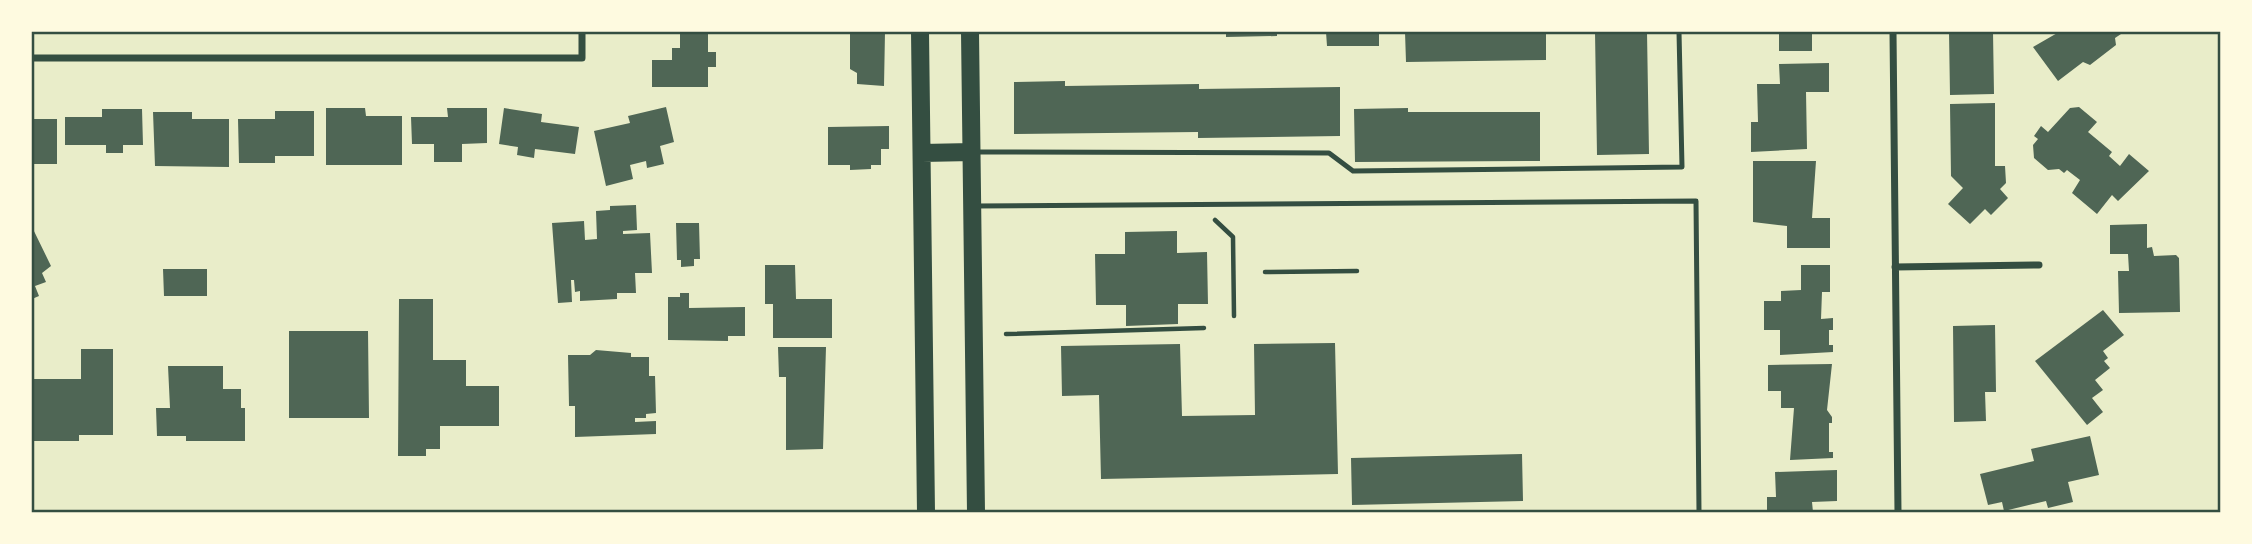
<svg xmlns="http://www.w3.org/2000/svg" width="2252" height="544" font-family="'Nunito Sans',sans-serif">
	<rect width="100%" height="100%" fill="#e9edc9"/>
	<path fill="#4f6655" d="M680 32H708V52H716V67H708V87H652V60H672V48H680Z
		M850 32H885L884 86 857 84V73L850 69Z
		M1226 32H1277V36L1226 37Z
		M1326 32H1379V46H1327Z
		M1405 32H1546V60L1406 62Z
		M1595 32H1647L1649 154 1597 155Z
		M1779 32H1812V51H1779Z
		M1949 32H1993L1994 94 1950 95Z
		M2059 32H2124L2115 38 2116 45 2090 65 2083 62 2058 81 2033 47Z
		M1829 63V92H1806L1807 149 1751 152V122H1758L1757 84H1780L1779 64Z
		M1065 81V86L1199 84V89L1340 87V136L1198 138V132L1014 134V82Z
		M1995 103V166H2005L2006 183 2000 189 2008 198 1991 215 1985 209 1970 224 1948 204 1963 188 1951 176 1950 104Z
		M666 107 674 142 660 146 664 164 647 168 646 161 630 165 633 179 606 186 594 131 630 123 628 116Z
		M2079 107 2097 122 2088 132 2112 152 2109 156 2120 166 2129 154 2149 171 2118 201 2112 195 2097 214 2072 193 2080 180 2067 170 2064 173 2059 169 2048 170 2034 158 2033 145 2038 139 2034 136 2041 126 2048 132 2070 108Z
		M326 108H365L366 116H402V165H326Z
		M447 108H487V143L462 144V162H434V144H412L411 117H448Z
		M504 108 542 114 541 122 579 127 575 154 535 149 534 158 517 155 518 147 499 144Z
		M1408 108V112H1540V161L1355 162 1354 109Z
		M102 109H142L143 145H123V153H106V145H65V117H102Z
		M275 111H314V156H275V163H239L238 119H275Z
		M153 112H192V119H229V167L155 166Z
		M32 119H57V164H32Z
		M889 126V149H881V165H871V169L850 170V165H828V127Z
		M1753 161H1816L1812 218H1830V248H1787V226L1753 222Z
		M636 205 637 230 623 231V234L650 233 652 273H635L636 293H617V299L580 301V291L575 292 574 280H571L572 302 558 303 552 223 584 221 585 240 597 239 596 211 610 210V206Z
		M676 223H699L700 259H694V266L681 267V260H677Z
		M2147 224V248L2152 247 2154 256 2176 255 2179 258 2180 312 2119 313 2118 271H2129L2128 254H2110V225Z
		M32 227 51 266 42 273 46 282 35 286 39 296 32 299Z
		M1177 231V253L1207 252 1208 304H1178V324L1126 326V305H1096L1095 254H1125V232Z
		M765 265H795L796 299H832V338H773V304H765Z
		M1801 265H1830V292H1822L1821 319 1833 318V330H1829V345H1833V352L1780 355V330H1764V301H1781V291L1801 290Z
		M163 269H207V296H164Z
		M680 293H689V308L745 307V336H728V341L668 340V297H680Z
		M399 299H433V360H466V386H499V426H440V449H426V456H398Z
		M2103 310 2124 335 2103 351 2108 358 2104 361 2110 368 2095 380 2103 390 2092 398 2103 412 2087 425 2035 361Z
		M1995 325 1996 392H1985L1986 421 1954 422 1953 326Z
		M289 331H368L369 418H289Z
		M1335 343 1338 474 1101 479 1099 395 1062 396 1061 346 1180 344 1182 416 1255 415 1254 344Z
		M778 347H826L823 449 786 450V377H779Z
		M81 349H113V435H79V441H32L34 379H81Z
		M596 350 631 353V357H649V376H655L656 413 646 414V418H635V422L656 421V434L575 437V406H569L568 355H590Z
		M1832 364 1827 410 1832 417V423H1829V452H1833V458L1790 460 1794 408H1781V391H1768V365Z
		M168 366H223V389H241V408H245V441H186V436H157L156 408H170Z
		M2090 436 2099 475 2068 482 2073 502 2048 508 2046 501 2004 511 2002 502 1988 505 1980 474 2034 461 2031 449Z
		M1522 454 1523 501 1352 505 1351 458Z
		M1837 470V501L1812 502 1813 512H1767V497H1776L1775 472Z"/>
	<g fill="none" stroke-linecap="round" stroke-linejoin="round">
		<path stroke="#344e41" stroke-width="4.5" d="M1215 220 1233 237 1234 316
			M1265 272 1357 271
			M1006 334 1204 328"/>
		<path stroke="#344e41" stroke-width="5" d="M977 152 1329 153 1353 171 1682 167 1679 32
			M975 206 1696 201 1699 512"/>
		<path stroke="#344e41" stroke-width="7" d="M1893 32 1898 512
			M32 58H582V32
			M1895 267 2039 265"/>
		<path stroke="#344e41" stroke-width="18" d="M920 32 926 512
			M970 32 976 512
			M922 153 972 152"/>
	</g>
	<rect width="2252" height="544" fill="none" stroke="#fefae0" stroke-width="66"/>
	<rect x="33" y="33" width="2186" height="478" fill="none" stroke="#344e41" stroke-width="2.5"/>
</svg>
